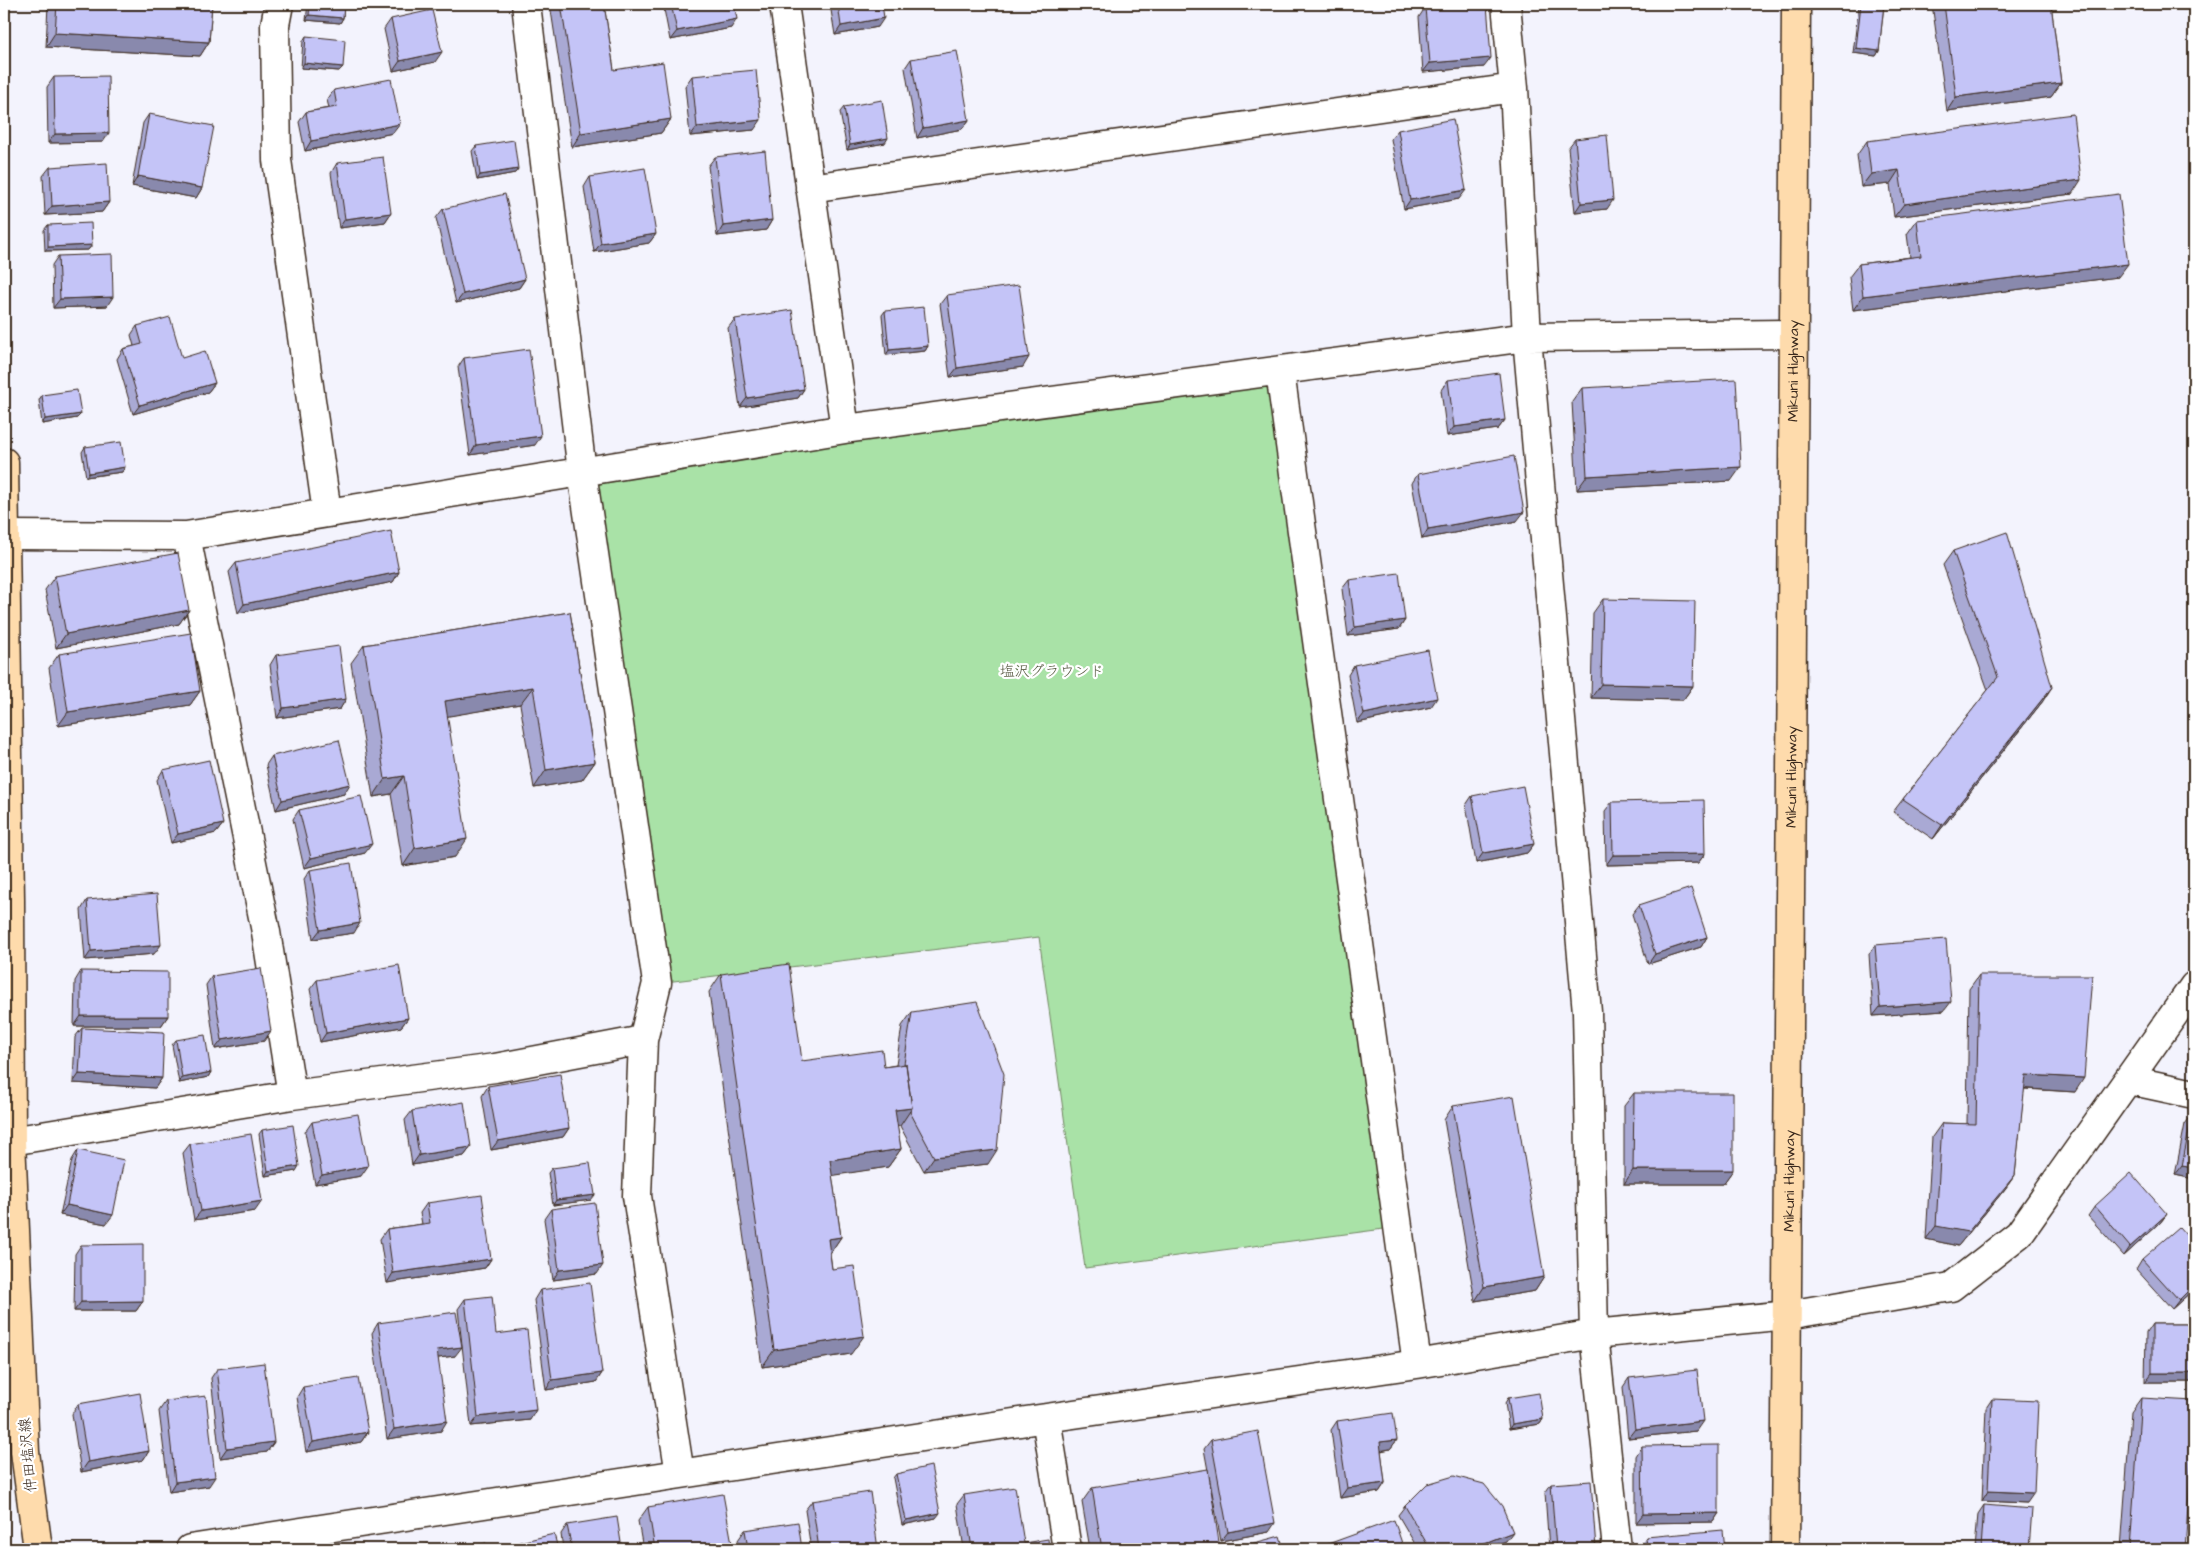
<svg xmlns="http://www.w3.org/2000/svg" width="2198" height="1553" font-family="'Architects Daughter','Klee One',sans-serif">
	<rect width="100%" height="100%" fill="#f3f3fd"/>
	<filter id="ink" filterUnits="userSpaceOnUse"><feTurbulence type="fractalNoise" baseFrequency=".02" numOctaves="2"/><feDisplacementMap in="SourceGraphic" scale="10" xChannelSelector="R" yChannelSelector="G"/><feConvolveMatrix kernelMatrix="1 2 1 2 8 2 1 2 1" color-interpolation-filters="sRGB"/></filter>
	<g filter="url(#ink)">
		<path fill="#a9e2a7" stroke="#728662" d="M1280 372 1399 1227 1085 1268 1039 937 657 983 582 472Z"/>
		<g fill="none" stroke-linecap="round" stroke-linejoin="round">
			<g stroke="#3b2a1e" stroke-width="31">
				<path id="minor" d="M279 4 275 25 277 160 327 513
					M526 4 582 472 657 983 643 1040
					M784 4 845 429
					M1506 4 1514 88 1527 337 1587 1012 1594 1334 1617 1549
					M810 188 1514 88
					M1280 372 1417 1364
					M6 535 186 536 845 429 1527 337 1792 334
					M186 536 266 932 292 1095
					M2129 1080 2194 1094
					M11 1141 292 1095 495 1068 643 1040 637 1196 680 1474
					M1046 1418 1067 1549
					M190 1549 1046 1418 1417 1364 1594 1334 1788 1315 1951 1287 2019 1234 2194 986"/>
			</g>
			<g stroke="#3b2a1e" stroke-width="31">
				<path id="major" d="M4 462 10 900 11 1141 25 1452 38 1549"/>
			</g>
			<g stroke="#3b2a1e" stroke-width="31">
				<g id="highway">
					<path id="s1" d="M1785 1549C1793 1034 1790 519 1796 4"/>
				</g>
			</g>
			<use href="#minor" stroke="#fff" stroke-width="28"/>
			<use href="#major" stroke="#fedbac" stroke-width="28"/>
			<use href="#highway" stroke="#fedbac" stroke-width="28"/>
		</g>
		<path fill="#a9a9d4" stroke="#3b2a1e" d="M48 4H212L209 42 200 56 46 47Z
			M308 4H344L343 18 340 23 306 20Z
			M550 4H604L614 70 671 119 661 133 572 147Z
			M663 4H734L731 28 670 40Z
			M830 4H882L878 27 835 35Z
			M1859 4H1884L1879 51 1876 56 1853 53Z
			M1932 4H2051L2061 83 2051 97 1947 111Z
			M1425 8 1484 67 1423 72 1419 17Z
			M391 19 435 62 393 71 384 29Z
			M306 36 343 67 339 71 301 68 303 41Z
			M911 59 969 120 962 129 917 138 905 68Z
			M692 76 754 130 690 136 685 86Z
			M54 77 103 142 48 143 47 87Z
			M334 90 393 133 305 151 299 122 306 112 329 108 327 100Z
			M844 107 885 143 847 150 840 112Z
			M149 114 202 188 196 198 132 186 143 123Z
			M1398 130 1459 199 1404 209 1391 139Z
			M1575 139 1607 209 1575 212 1568 148Z
			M1867 141 2072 194 1894 217 1890 184 1861 187 1857 155Z
			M476 146 518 169 515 173 477 180 472 151Z
			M715 157 772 220 766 230 717 236 708 166Z
			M337 163 391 213 385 222 339 228 331 173Z
			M50 167 109 202 102 212 45 215 43 176Z
			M590 177 656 234 649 243 594 252 584 187Z
			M443 209 525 279 519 288 456 303 436 218Z
			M1917 220 2118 277 1853 310 1849 277 1859 264 1910 257 1907 234Z
			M48 225 92 245 88 250 45 251 44 230Z
			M58 256 107 306 53 308 52 265Z
			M947 295 1023 367 950 377 940 304Z
			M885 311 928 346 925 351 886 355 882 315Z
			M735 319 804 389 798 398 740 407 728 328Z
			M137 326 215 383 208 392 133 414 117 359 123 349 134 346 131 335Z
			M464 358 535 445 470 455 458 367Z
			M1448 380 1505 420 1498 429 1447 436 1441 390Z
			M1582 388 1731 481 1577 490 1572 402Z
			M42 395 81 414 77 418 42 424 39 400Z
			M85 447 125 467 122 472 86 477 82 452Z
			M1418 474 1517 521 1422 539 1412 483Z
			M1953 551 2043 701 1933 839 1893 812 1903 799 1988 690 1943 565Z
			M236 563 399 572 393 582 238 613 229 572Z
			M55 576 189 610 179 624 56 648 45 590Z
			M1349 580 1405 620 1399 629 1348 636 1342 589Z
			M1603 599 1693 686 1683 700 1591 698 1593 613Z
			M570 612 595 762 582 780 534 788 520 704 447 716 455 857 403 866 391 794 373 797 351 663 364 645Z
			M59 654 200 691 190 705 58 726 49 668Z
			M276 655 346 699 340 709 277 718 270 665Z
			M1354 665 1431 707 1357 723 1348 675Z
			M272 756 344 794 276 810 266 765Z
			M163 770 223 824 216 833 171 843 157 780Z
			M1472 796 1534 844 1527 853 1476 863 1466 805Z
			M1612 802 1705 854 1698 863 1606 865 1605 811Z
			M299 810 365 853 304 868 293 819Z
			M310 870 354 933 313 939 304 879Z
			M87 900 154 954 85 960 81 910Z
			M1639 905 1707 937 1701 947 1648 964 1632 914Z
			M1875 945 1944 1011 1873 1016 1869 954Z
			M81 971 168 1016 161 1026H74L75 981Z
			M721 974 802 1061 884 1067 896 1065 902 1026 912 1012 988 1164 924 1171 900 1126H897L901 1149 888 1167 832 1175 841 1237 830 1253 832 1269 851 1354 762 1367 709 992Z
			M1979 975 2075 1092 2024 1089 2015 1175 2005 1189 1958 1246 1926 1239 1932 1137 1942 1123 1967 1124 1969 989Z
			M212 976 264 1041 215 1049 206 985Z
			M317 980 408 1018 401 1027 320 1042 310 989Z
			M82 1028 162 1078 155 1088 73 1083 75 1037Z
			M176 1040 211 1072 208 1077 179 1083 172 1045Z
			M488 1086 569 1128 563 1137 491 1150 482 1096Z
			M1634 1093 1733 1170 1723 1184H1624V1106Z
			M1453 1106 1544 1277 1535 1291 1475 1301 1444 1120Z
			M412 1111 471 1147 464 1156 412 1165 405 1120Z
			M2192 1115 2194 1179 2175 1175 2185 1124Z
			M312 1122 361 1176 315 1184 305 1132Z
			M262 1130 296 1171 265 1176 259 1134Z
			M190 1144 255 1211 194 1220 183 1153Z
			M78 1150 106 1224 60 1215 72 1160Z
			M552 1168 591 1200 553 1205 548 1173Z
			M427 1203 491 1259 485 1268 387 1283 380 1239 387 1229 422 1224 420 1213Z
			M2095 1206 2167 1214 2160 1223 2124 1256 2088 1216Z
			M551 1209 597 1274 553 1280 544 1219Z
			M81 1245 143 1301 136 1311H74L75 1254Z
			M2142 1259 2194 1289 2172 1309 2136 1269Z
			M540 1290 602 1373 596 1382 546 1390 534 1300Z
			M465 1299 496 1334 530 1420 471 1426 458 1309Z
			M378 1323 455 1356 438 1358 441 1431 387 1439 372 1333Z
			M2152 1324H2194V1378L2191 1382H2145L2146 1333Z
			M217 1369 274 1442 267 1452 220 1458 211 1378Z
			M1629 1378 1696 1431 1628 1438 1623 1387Z
			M303 1387 368 1432 361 1442 306 1452 297 1397Z
			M1508 1398 1543 1419 1540 1424 1509 1429 1505 1403Z
			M2141 1398 2185 1549H2121L2131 1412Z
			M1992 1399 2027 1503 1982 1501 1986 1408Z
			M166 1401 209 1486 169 1492 159 1411Z
			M78 1404 149 1451 143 1460 81 1472 72 1414Z
			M1337 1421 1397 1440 1390 1449 1381 1451 1385 1483 1379 1492 1340 1498 1331 1430Z
			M1211 1440 1269 1532 1221 1541 1204 1449Z
			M1642 1446 1719 1513 1713 1522 1636 1523V1456Z
			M896 1474 936 1518 902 1525 893 1478Z
			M1551 1484 1596 1549H1549L1545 1493Z
			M1092 1488 1220 1549H1090L1082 1502Z
			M964 1495 1024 1543 1049 1549H964L957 1504Z
			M812 1501 878 1549H811L805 1510Z
			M1984 1505 2029 1549H1975L1978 1514Z
			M1405 1506 1506 1541 1486 1549H1418L1398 1515Z
			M648 1507 733 1549H643L638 1521Z
			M567 1525 622 1549H563L561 1534Z
			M745 1530 802 1549H740L738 1540Z
			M1646 1537 1725 1549H1640V1546Z
			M1328 1544 1404 1549H1325Z"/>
		<path fill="#8989ad" stroke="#3b2a1e" d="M309 15 343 18 340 23 306 20Z
			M884 18 878 27 835 35 841 26Z
			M737 19 731 28 670 40 677 31Z
			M55 33 209 42 200 56 46 47Z
			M1856 48 1879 51 1876 56 1853 53Z
			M442 52 435 62 393 71 400 61Z
			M1491 58 1484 67 1423 72 1430 63Z
			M304 63 343 67 339 71 301 68Z
			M2061 83 2051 97 1947 111 1956 97Z
			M671 119 661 133 572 147 581 133Z
			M761 120 754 130 690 136 697 127Z
			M969 120 962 129 917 138 923 128Z
			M400 124 393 133 305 151 311 141Z
			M109 133 103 142 48 143 55 134Z
			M888 138 885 143 847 150 850 145Z
			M518 169 515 173 477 180 480 175Z
			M1899 170 1890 184 1861 187 1871 174Z
			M138 176 202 188 196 198 132 186Z
			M2081 180 2072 194 1894 217 1904 204Z
			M1466 190 1459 199 1404 209 1410 200Z
			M1613 200 1607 209 1575 212 1581 203Z
			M109 202 102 212 45 215 52 206Z
			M391 213 385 222 339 228 345 219Z
			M772 220 766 230 717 236 723 226Z
			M656 234 649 243 594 252 601 243Z
			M92 245 88 250 45 251 48 247Z
			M2128 264 2118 277 1853 310 1863 296Z
			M525 279 519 288 456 303 463 294Z
			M113 297 107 306 53 308 60 299Z
			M928 346 925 351 886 355 889 350Z
			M1029 357 1023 367 950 377 957 368Z
			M215 383 208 392 133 414 140 405Z
			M804 389 798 398 740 407 747 398Z
			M81 414 77 418 42 424 45 419Z
			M1505 420 1498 429 1447 436 1454 427Z
			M541 436 535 445 470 455 476 445Z
			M125 467 122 472 86 477 89 473Z
			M1741 467 1731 481 1577 490 1587 476Z
			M1524 512 1517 521 1422 539 1428 529Z
			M399 572 393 582 238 613 244 604Z
			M189 610 179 624 56 648 66 634Z
			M1405 620 1399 629 1348 636 1355 627Z
			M1601 684 1693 686 1683 700 1591 698Z
			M533 687 520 704 432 719 445 701Z
			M2052 687 2043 701 1933 839 1942 825Z
			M200 691 190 705 58 726 68 712Z
			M1437 698 1431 707 1357 723 1364 714Z
			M346 699 340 709 277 718 283 708Z
			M595 762 582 780 534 788 546 770Z
			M404 776 391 794 373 797 385 779Z
			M350 784 344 794 276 810 282 800Z
			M223 824 216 833 171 843 178 834Z
			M467 839 455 857 403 866 415 848Z
			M372 844 365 853 304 868 311 858Z
			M1534 844 1527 853 1476 863 1483 853Z
			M1705 854 1698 863 1606 865 1613 855Z
			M360 923 354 933 313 939 320 930Z
			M1707 937 1701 947 1648 964 1655 954Z
			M161 945 154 954 85 960 91 951Z
			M1951 1002 1944 1011 1873 1016 1880 1007Z
			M81 1016H168L161 1026H74Z
			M408 1018 401 1027 320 1042 326 1033Z
			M271 1031 264 1041 215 1049 222 1040Z
			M211 1072 208 1077 179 1083 182 1078Z
			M79 1074 162 1078 155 1088 73 1083Z
			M2026 1075 2084 1078 2075 1092 2016 1088Z
			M912 1108 900 1126 883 1128 895 1110Z
			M569 1128 563 1137 491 1150 498 1141Z
			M471 1147 464 1156 412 1165 419 1155Z
			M901 1149 888 1167 817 1178 830 1160Z
			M997 1150 988 1164 924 1171 934 1157Z
			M299 1166 296 1171 265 1176 268 1171Z
			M368 1166 361 1176 315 1184 322 1175Z
			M2182 1166 2194 1168V1179L2175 1175Z
			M1633 1170H1733L1723 1184H1624Z
			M2015 1175 2005 1189 1958 1246 1926 1239 1936 1226Z
			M595 1195 591 1200 553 1205 556 1200Z
			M262 1201 255 1211 194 1220 201 1211Z
			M67 1205 113 1215 106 1224 60 1215Z
			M2167 1214 2160 1223 2124 1256 2130 1247Z
			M841 1237 829 1255 828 1239Z
			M491 1259 485 1268 387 1283 393 1273Z
			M603 1265 597 1274 553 1280 559 1270Z
			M1544 1277 1535 1291 1475 1301 1484 1287Z
			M2194 1285V1289L2172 1309 2179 1300Z
			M143 1301 136 1311H74L81 1302Z
			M864 1336 851 1354 762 1367 774 1350Z
			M462 1347 455 1356 430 1359 437 1350Z
			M602 1373 596 1382 546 1390 552 1380Z
			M2152 1373H2194V1378L2191 1382H2145Z
			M536 1410 530 1420 471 1426 478 1417Z
			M1543 1419 1540 1424 1509 1429 1512 1424Z
			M447 1421 441 1431 387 1439 394 1429Z
			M1703 1421 1696 1431 1628 1438 1635 1429Z
			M368 1432 361 1442 306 1452 313 1442Z
			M1397 1440 1390 1449 1373 1452 1380 1442Z
			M274 1442 267 1452 220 1458 227 1448Z
			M149 1451 143 1460 81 1472 88 1462Z
			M215 1477 209 1486 169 1492 175 1482Z
			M1385 1483 1379 1492 1340 1498 1347 1488Z
			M1988 1491 2034 1493 2027 1503 1982 1501Z
			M940 1513 936 1518 902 1525 906 1520Z
			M1719 1513 1713 1522 1636 1523 1643 1514Z
			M1275 1523 1269 1532 1221 1541 1228 1532Z
			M1513 1532 1506 1541 1486 1549H1469Z
			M1186 1543 1181 1549H1148Z"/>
		<path fill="#c4c4f7" stroke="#3b2a1e" d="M57 4H212L209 42 55 33Z
			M310 4H344L343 18 309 15Z
			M561 4H604L614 70 663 62 671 119 581 133Z
			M671 4H734L737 19 677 31Z
			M838 4H882L884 18 841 26Z
			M1481 4H1487L1491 58 1430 63 1425 8Z
			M1861 4H1884L1879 51 1856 48Z
			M1944 4H2051L2061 83 1956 97Z
			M432 10 442 52 400 61 391 19Z
			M306 36 345 40 343 67 304 63Z
			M957 51 969 120 923 128 911 59Z
			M756 70 761 120 697 127 692 76Z
			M108 76 109 133 55 134 54 77Z
			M391 79 400 124 311 141 306 112 337 107 334 90Z
			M882 100 888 138 850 145 844 107Z
			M149 114 214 126 202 188 138 176Z
			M2073 114 2081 180 1904 204 1899 170 1871 174 1867 141Z
			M1453 119 1466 190 1410 200 1398 130Z
			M1607 135 1613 200 1581 203 1575 139Z
			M514 140 518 169 480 175 476 146Z
			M765 151 772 220 723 226 715 157Z
			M383 157 391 213 345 219 337 163Z
			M107 163 109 202 52 206 50 167Z
			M645 168 656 234 601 243 590 177Z
			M505 194 525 279 463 294 443 209Z
			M2119 194 2128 264 1863 296 1859 264 1921 256 1917 220Z
			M91 223 92 245 48 247V225Z
			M112 254 113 297 60 299 58 256Z
			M1019 285 1029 357 957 368 947 295Z
			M924 307 928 346 889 350 885 311Z
			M792 310 804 389 747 398 735 319Z
			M170 317 182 358 205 351 215 383 140 405 123 349 142 344 137 326Z
			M529 349 541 436 476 445 464 358Z
			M1499 373 1505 420 1454 427 1448 380Z
			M1736 379 1741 467 1587 476 1582 388Z
			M77 390 81 414 45 419 42 395Z
			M121 442 125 467 89 473 85 447Z
			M1514 456 1524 512 1428 529 1418 474Z
			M391 531 399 572 244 604 236 563Z
			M2007 532 2052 687 1942 825 1903 799 1998 677 1953 551Z
			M178 553 189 610 66 634 55 576Z
			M1399 573 1405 620 1355 627 1349 580Z
			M1603 599 1695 601 1693 686 1601 684Z
			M570 612 595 762 546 770 533 687 445 701 467 839 415 848 404 776 385 779 364 645Z
			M191 633 200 691 68 712 59 654Z
			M339 646 346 699 283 708 276 655Z
			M1428 650 1437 698 1364 714 1354 665Z
			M339 740 350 784 282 800 272 756Z
			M209 760 223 824 178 834 163 770Z
			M1523 786 1534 844 1483 853 1472 796Z
			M361 796 372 844 311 858 299 810Z
			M1704 800 1705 854 1613 855 1612 802Z
			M351 863 360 923 320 930 310 870Z
			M1691 888 1707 937 1655 954 1639 905Z
			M157 894 161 945 91 951 87 900Z
			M1946 939 1951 1002 1880 1007 1875 945Z
			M789 964 802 1061 882 1050 884 1067 906 1064 912 1108 895 1110 901 1149 830 1160 841 1237 828 1239 832 1269 854 1266 864 1336 774 1350 721 974Z
			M399 965 408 1018 326 1033 317 980Z
			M261 968 271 1031 222 1040 212 976Z
			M81 971 168 972V1016H81Z
			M1979 975H2092L2084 1078 2026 1075 2015 1175 1968 1232 1936 1226 1942 1123 1976 1124Z
			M977 1002 1004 1074 997 1150 934 1157 910 1112 912 1108 906 1064H904L912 1012Z
			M82 1028 164 1032 162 1078 79 1074Z
			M205 1035 211 1072 182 1078 176 1040Z
			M560 1074 569 1128 498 1141 488 1086Z
			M1634 1093H1733V1170H1633Z
			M1514 1096 1544 1277 1484 1287 1453 1106Z
			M464 1102 471 1147 419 1155 412 1111Z
			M358 1114 368 1166 322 1175 312 1122Z
			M2192 1115H2194V1168L2182 1166Z
			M293 1125 299 1166 268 1171 262 1130Z
			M251 1134 262 1201 201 1211 190 1144Z
			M78 1150 124 1160 113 1215 67 1205Z
			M590 1163 595 1195 556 1200 552 1168Z
			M2131 1173 2167 1214 2130 1247 2095 1206Z
			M482 1195 491 1259 393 1273 387 1229 430 1223 427 1203Z
			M595 1203 603 1265 559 1270 551 1209Z
			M2179 1227 2194 1244V1285L2179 1300 2142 1259Z
			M143 1244V1301L81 1302V1245Z
			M590 1283 602 1373 552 1380 540 1290Z
			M492 1296 496 1334 527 1330 536 1410 478 1417 465 1299Z
			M456 1312 462 1347 437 1350 447 1421 394 1429 378 1323Z
			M2152 1324H2194V1373H2152Z
			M264 1363 274 1442 227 1448 217 1369Z
			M1697 1370 1703 1421 1635 1429 1629 1378Z
			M358 1378 368 1432 313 1442 303 1387Z
			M140 1393 149 1451 88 1462 78 1404Z
			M1539 1393 1543 1419 1512 1424 1508 1398Z
			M206 1396 215 1477 175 1482 166 1401Z
			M2141 1398 2194 1401V1420L2185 1549H2130Z
			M1992 1399 2038 1401 2034 1493 1988 1491Z
			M1393 1413 1397 1440 1380 1442 1385 1483 1347 1488 1337 1421Z
			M1258 1431 1275 1523 1228 1532 1211 1440Z
			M1719 1445V1513L1643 1514 1642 1446Z
			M931 1466 940 1513 906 1520 896 1474Z
			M1208 1469 1220 1549H1187L1186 1543 1148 1549H1102L1092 1488Z
			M1454 1476 1484 1484 1502 1506 1513 1532 1469 1549H1430L1405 1506 1427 1484Z
			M1591 1481 1596 1549H1556L1551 1484Z
			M1015 1487 1024 1543 1048 1539 1049 1549H972L964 1495Z
			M870 1492 878 1549H819L812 1501Z
			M723 1494 733 1549H655L648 1507Z
			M1984 1505 2032 1509 2029 1549H1981Z
			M617 1517 622 1549H572L567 1525Z
			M1394 1520 1404 1549H1330L1328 1544Z
			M798 1522 802 1549H748L745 1530Z
			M1723 1530 1725 1549H1647L1646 1537Z
			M554 1534 558 1549H499V1547Z
			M1280 1536 1284 1549H1232Z
			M486 1543 488 1549H460Z
			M428 1544 430 1549H410Z
			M1527 1544 1529 1549H1515Z"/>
	</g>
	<g text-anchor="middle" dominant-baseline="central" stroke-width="4.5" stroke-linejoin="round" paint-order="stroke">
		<g font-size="15" fill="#3b2a1e" stroke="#fff">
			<text stroke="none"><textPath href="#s1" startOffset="1178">Mikuni Highway</textPath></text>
			<text stroke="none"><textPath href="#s1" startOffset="772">Mikuni Highway</textPath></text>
			<text stroke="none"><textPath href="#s1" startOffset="368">Mikuni Highway</textPath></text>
			<text transform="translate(28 1455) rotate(-95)">仲田塩沢線</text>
		</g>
		<g font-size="15" fill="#565840" stroke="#fff">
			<text x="1052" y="671">塩沢グラウンド</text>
		</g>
	</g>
	<rect width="2198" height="1553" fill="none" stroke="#fff" stroke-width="20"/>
	<rect x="10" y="10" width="2178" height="1533" fill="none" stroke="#3b2a1e" stroke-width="2" filter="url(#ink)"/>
</svg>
